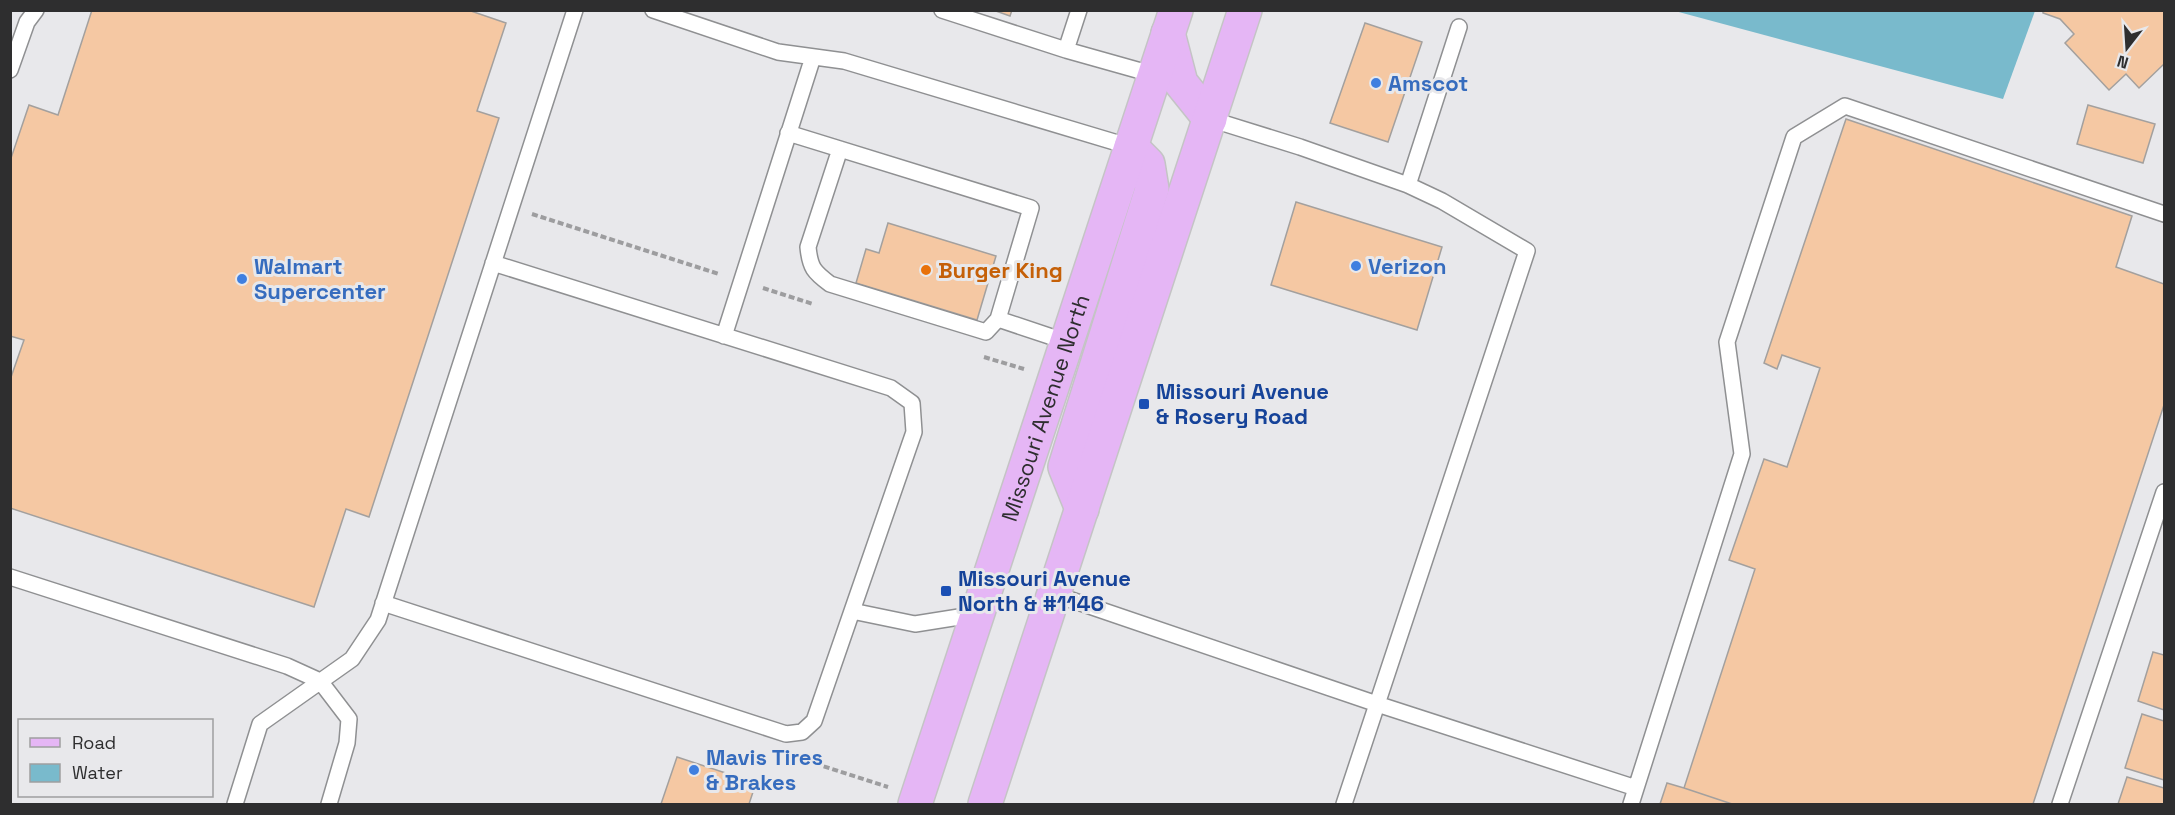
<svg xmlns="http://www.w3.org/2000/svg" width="2175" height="815" font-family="'Space Grotesk',sans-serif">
	<rect width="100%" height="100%" fill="#e8e8eb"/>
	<path fill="#79bacc" d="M1675 11H2035L2003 99Z"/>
	<path fill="#f5c8a3" stroke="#a3a09e" stroke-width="1.5" d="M92 10H468L506 23 477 111 499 118 369 517 346 509 314 607 10 508V380L24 340 10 336V161L29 105 58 115Z
		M993 10H1012L1010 16Z
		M2043 10H2164V64L2139 88 2126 74 2109 90 2065 43 2074 34 2060 19 2043 13Z
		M1365 23 1422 42 1388 142 1330 123Z
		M2088 105 2155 124 2143 163 2077 144Z
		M1846 119 2132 216 2116 267 2164 284V405L2033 804H1732L1684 788 1755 569 1729 560 1764 459 1787 467 1820 368 1782 355 1777 369 1764 363Z
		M1296 202 1442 247 1417 330 1271 285Z
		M888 223 996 256 977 320 856 283 866 249 879 253Z
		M2153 652 2164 655V710L2138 701Z
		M2142 714 2164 721V780L2125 768Z
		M677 757 756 783 749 804H661Z
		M2127 777 2164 788V804H2118Z
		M1667 783 1684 788 1732 804H1660Z"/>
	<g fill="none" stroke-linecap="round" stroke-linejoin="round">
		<g stroke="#8f9092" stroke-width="18">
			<path id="service" d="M653 10 778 52 844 61 1131 147
				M942 10 1066 50 1155 75
				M1066 50 1079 10
				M10 70 27 22 36 10
				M1210 119 1300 147 1408 185 1442 201 1527 251 1344 804
				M788 133 1031 208 998 319 1067 342
				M840 149 808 247C810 268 814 272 830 284L986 332 998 319
				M1408 185 1459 27
				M493 263 891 388 912 403 914 432 852 611
				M724 336 813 57
				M10 577 287 666 320 681 349 719 347 743 329 804
				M1054 594 1377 704 1636 788
				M383 603 786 734 802 732 814 721 852 611 915 624 978 614
				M235 804 260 724 352 659 378 620 575 10
				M1631 804 1742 454 1727 342 1794 137 1845 106 2164 214
				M2060 804 2164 492"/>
		</g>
		<g stroke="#c4c4c5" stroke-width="36">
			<g id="primary">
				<path d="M1168 33 1181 83 1210 119"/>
				<path d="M1082 509 1065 467 1152 189 1148 164 1131 147"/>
				<path id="s1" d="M915 804 1176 10"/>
				<path d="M985 804 1245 10"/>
			</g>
		</g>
		<path stroke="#9d9d9f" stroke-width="4" stroke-dasharray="6 3" stroke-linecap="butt" d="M532 214 719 274
			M763 288 813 304
			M984 357 1024 369
			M798 758 888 787"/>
		<use href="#service" stroke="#fff" stroke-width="15"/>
		<use href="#primary" stroke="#e5b6f5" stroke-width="33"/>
	</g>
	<g fill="#3f7fe0" stroke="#e8e8eb" stroke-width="2">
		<circle cx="1376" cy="83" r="6"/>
		<circle cx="1356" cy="266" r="6"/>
		<circle cx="242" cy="279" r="6"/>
		<circle cx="694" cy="770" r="6"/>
	</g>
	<circle fill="#e8710a" stroke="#e8e8eb" stroke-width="2" cx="926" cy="270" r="6"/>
	<g fill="#1a4fb4" stroke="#e8e8eb" stroke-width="2">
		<rect x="1138" y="398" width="12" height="12" rx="3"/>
		<rect x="940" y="585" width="12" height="12" rx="3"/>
	</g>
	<g text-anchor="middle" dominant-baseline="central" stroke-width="6" stroke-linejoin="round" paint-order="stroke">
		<g font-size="22" font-weight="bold" fill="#366cbe" stroke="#e8e8eb" text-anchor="start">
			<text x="1388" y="83">Amscot</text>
			<text x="254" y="266">Walmart<tspan x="254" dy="25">Supercenter</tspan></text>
			<text x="1368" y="266">Verizon</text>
			<text x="706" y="757">Mavis Tires<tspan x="706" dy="25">&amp; Brakes</tspan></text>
		</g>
		<g font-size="22" font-weight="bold" fill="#c56008" stroke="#e8e8eb" text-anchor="start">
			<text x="938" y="270">Burger King</text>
		</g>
		<g font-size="22" font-weight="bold" fill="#164399" stroke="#e8e8eb" text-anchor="start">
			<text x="1156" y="391">Missouri Avenue<tspan x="1156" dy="25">&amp; Rosery Road</tspan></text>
			<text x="958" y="578">Missouri Avenue<tspan x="958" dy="25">North &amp; #1146</tspan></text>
		</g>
		<g font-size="22" fill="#2e2e2f" stroke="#e8e8eb">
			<text stroke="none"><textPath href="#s1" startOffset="417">Missouri Avenue North</textPath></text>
		</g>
	</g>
	<rect width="2175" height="815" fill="none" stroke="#2e2e2f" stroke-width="24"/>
	<rect x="18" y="719" width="195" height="78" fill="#e8e8eb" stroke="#9e9ea0" stroke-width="1.5"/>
	<rect x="30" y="738" width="30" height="9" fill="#e5b6f5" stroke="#9e9ea0" stroke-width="1.5"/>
	<text x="72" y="749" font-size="18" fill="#2e2e2f">Road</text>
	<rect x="30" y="764" width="30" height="18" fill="#79bacc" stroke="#9e9ea0" stroke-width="1.5"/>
	<text x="72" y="779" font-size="18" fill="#2e2e2f">Water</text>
	<g transform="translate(2127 48) rotate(197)" stroke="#e8e8eb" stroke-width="4.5" paint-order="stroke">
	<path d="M0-4.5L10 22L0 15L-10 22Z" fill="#2e2e2f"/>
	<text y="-9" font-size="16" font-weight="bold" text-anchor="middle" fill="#2e2e2f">N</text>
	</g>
</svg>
